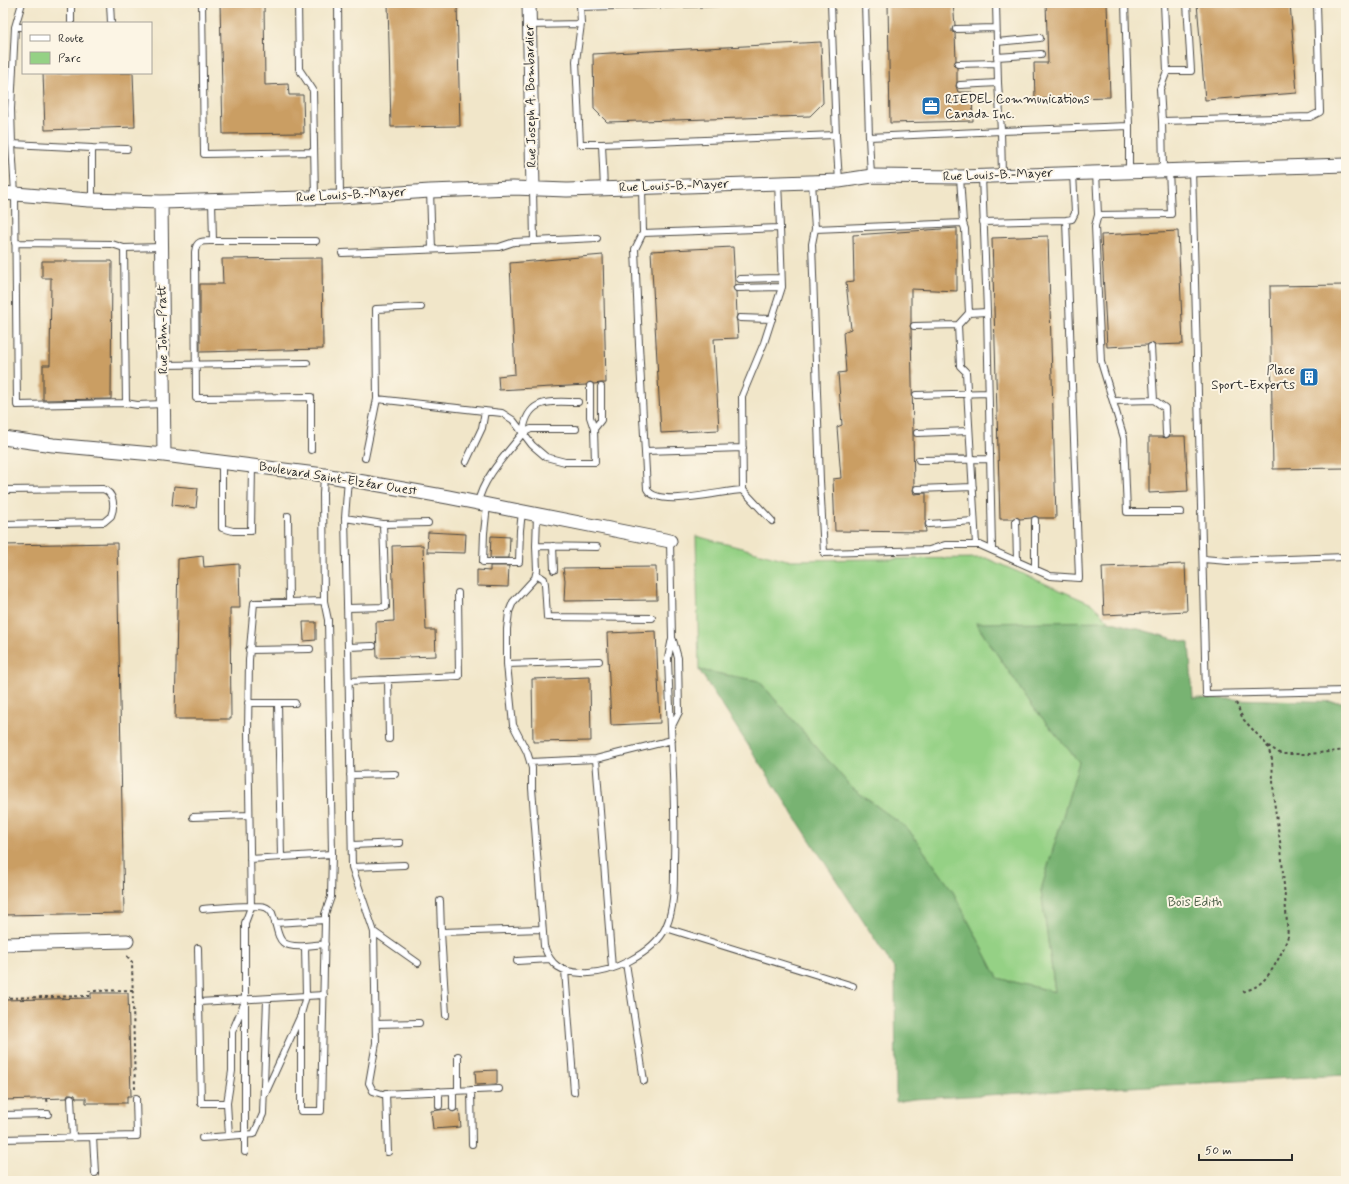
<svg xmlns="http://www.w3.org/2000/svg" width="1349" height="1184" font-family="Mynerve,sans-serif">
	<rect width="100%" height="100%" fill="#fcf5e5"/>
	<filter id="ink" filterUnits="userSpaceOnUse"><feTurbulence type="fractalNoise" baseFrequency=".025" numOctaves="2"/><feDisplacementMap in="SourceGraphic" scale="8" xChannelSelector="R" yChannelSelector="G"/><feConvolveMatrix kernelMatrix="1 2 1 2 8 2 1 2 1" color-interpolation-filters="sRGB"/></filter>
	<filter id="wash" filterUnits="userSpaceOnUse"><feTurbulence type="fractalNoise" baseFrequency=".012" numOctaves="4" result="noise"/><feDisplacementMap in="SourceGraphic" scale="16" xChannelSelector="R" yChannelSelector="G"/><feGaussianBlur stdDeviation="0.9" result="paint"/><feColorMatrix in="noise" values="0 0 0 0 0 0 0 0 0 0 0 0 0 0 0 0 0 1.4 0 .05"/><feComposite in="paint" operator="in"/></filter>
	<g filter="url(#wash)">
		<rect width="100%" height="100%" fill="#f1e6c9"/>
		<path fill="#95d185" stroke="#607e58" d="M696 536 787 560 986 558 1092 604 1109 621 976 624 1034 708 1079 762 1041 890 1055 992 998 978 952 890 908 829 852 788 759 681 699 670Z"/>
		<path fill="#78b372" stroke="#526f4e" d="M1109 621 1189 643 1193 698 1346 702V1075L914 1099 896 1102 895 970 699 670 759 681 852 788 908 829 952 890 998 978 1055 992 1041 890 1079 762 1034 708 976 623Z"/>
		<g id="blocks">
			<path fill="#ca9e63" d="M220 3H264L265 85 288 84 289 95H303L304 133 223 134Z
				M388 3H457L460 126 391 127Z
				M888 3H953L955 25 952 29V32L955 33 956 60 954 64 957 68V82L956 86 958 92H972L973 121 890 123Z
				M1046 3H1107L1110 97 1035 99 1034 63H1048Z
				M1197 3H1290L1297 93 1205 100Z
				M821 42 823 103 810 116 607 122 594 109 593 54Z
				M43 73H133L135 127 45 130Z
				M957 228V291L911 289V323L910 326 911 329 914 486 913 490 914 494 926 493V521L925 524 926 532 835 531 833 479 841 478 837 427 842 425 838 373 846 372 843 332 851 329 846 282 854 281 853 235Z
				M1178 231 1183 344 1155 345 1151 343 1147 345 1107 347 1101 235Z
				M1048 236 1056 518H1039L1035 516 1031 518 1020 519 1016 517 1012 519H1000L992 238Z
				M733 247 735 284 733 288 736 292 737 315 736 318 737 322 738 338 714 339 719 430 661 433 651 251Z
				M603 255 606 383H601L594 384 590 382 586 385 499 390 498 376 515 374 510 263Z
				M322 258 323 349 200 352V284H223L222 259Z
				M42 261H112L111 399 43 400V365H50L51 278H42Z
				M1346 285V468L1273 469 1270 286Z
				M1170 436H1185L1188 491 1149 493V437H1162L1166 438Z
				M174 486 198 488 196 508 172 505Z
				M428 532 466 534 465 553 427 552Z
				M491 536 510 537 509 558H490Z
				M117 543 124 913 3 915V545Z
				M423 545 426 630H435L436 656 377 658 376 622 394 621 392 546Z
				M203 556 204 567 239 564 240 608H230L231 719H175L178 559Z
				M1185 564 1187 611 1104 615 1102 567Z
				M490 566H509L508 587 477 586V570L490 571Z
				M656 567 657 600 564 601 565 580 563 568Z
				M303 622H316V640L304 641Z
				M656 631 660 723 611 725 607 633Z
				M590 677 591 741 533 742 532 679Z
				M91 993H128L131 1096H127V1103H86V1098H76L75 1095 71 1094H68L67 1098 3 1100V1000L91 998Z
				M497 1070V1084L476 1085 475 1071Z
				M449 1109 453 1112 459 1109 461 1127 433 1129 431 1111Z"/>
		</g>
	</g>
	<g filter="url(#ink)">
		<use href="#blocks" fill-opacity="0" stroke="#494743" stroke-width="1"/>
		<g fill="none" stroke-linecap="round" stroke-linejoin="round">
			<g stroke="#494743" stroke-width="8">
				<path id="service" d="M71 3V23
					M110 3 111 23
					M202 3 204 154 314 152
					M298 3 299 69 313 90 315 198
					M338 3 340 197
					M831 3 836 135
					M865 3 869 137
					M996 3 998 83 1001 131 1129 126 1125 3
					M580 7 721 3
					M581 24 576 61 580 144H602
					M529 25 581 24 580 3
					M15 27 22 3
					M956 29 996 28
					M997 42 1040 38
					M997 57 1041 54
					M958 64 997 63
					M1167 71H1191L1187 3
					M960 85 998 83
					M1162 121 1160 89 1167 71 1164 3
					M12 144 11 109 15 27H23
					M92 148 12 144 15 194 17 405 126 403 137 405 164 404
					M1192 169 1206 694 1346 691
					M1163 170 1162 121 1310 117 1320 112 1317 3
					M1129 171V126
					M1096 172 1098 215 1171 214 1169 170
					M871 176 869 137 1001 131 1002 175
					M812 182 815 229 963 223 960 177
					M642 187 643 233 780 228 778 183
					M604 189 602 144 836 135 839 181
					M430 191 432 249
					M92 200V148L127 149
					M212 201 213 241H316
					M1098 215 1095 226 1101 362 1124 438 1127 512H1181
					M983 222 1066 220 1072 219 1075 213 1073 173
					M963 223 965 229 969 313 987 312 982 176
					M815 229 812 244 820 481 824 553 929 550 945 545H980L1050 576 1079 578 1066 220
					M643 233 635 249 639 345 647 489C657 509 724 490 743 490L742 396 764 343 782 287 780 228
					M213 241C203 241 196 240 195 252L196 398 311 397V450
					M534 241 597 238
					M15 243 112 244 124 248
					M342 253 499 247 514 242 534 241 533 189
					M740 279 781 278
					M737 288 782 287
					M987 312 992 549
					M969 313 958 325 960 366 966 372 976 545
					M740 318 772 319
					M914 326 958 325
					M163 365 307 363
					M916 395 988 393
					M377 399 502 413 513 420 532 445 546 457 565 462H595L594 429 590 417V386
					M1154 400 1165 408 1166 434
					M1113 401 1154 400 1151 347
					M126 403 124 248 162 247
					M594 429 601 420V387
					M523 433C527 397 550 402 578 402
					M917 433 969 431
					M645 451 743 448
					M365 458 377 399 376 309 421 307
					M919 460 990 459
					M222 462V528L233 531H251L252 465
					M466 462 482 428 485 411
					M348 479 345 518 383 524 428 523
					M917 489 973 487
					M3 490 103 489C114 493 115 506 111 516L104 522 3 524
					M743 490 772 521
					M478 503C482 479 508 452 523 433L531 429H576
					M487 505 484 533 483 562H519L520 530 522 512
					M537 515 536 546 597 547
					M288 516 289 602
					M345 518 348 647 373 646
					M1035 520V569
					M1016 521 1017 561
					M929 524 974 521
					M536 546 537 570 535 578 513 602 509 612 507 629V664L599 661
					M553 546 554 570
					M1203 559 1228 561 1346 557
					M536 574 544 579 545 584 547 617 652 618
					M347 608 386 607 383 524
					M348 647 352 867 374 932 376 1043 369 1083 373 1091 382 1094 499 1089
					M249 650 310 649
					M507 664 513 725 527 752 532 768V788L544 946C551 966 561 972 582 973 610 975 654 953 666 927 675 907 674 882 674 861 676 793 670 725 668 658L672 638 670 541
					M388 679 389 739
					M349 681 459 676 458 593
					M248 703H295
					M278 703 281 857
					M672 726 679 712 678 658 673 640
					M596 759 612 968
					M530 762 596 759 672 740
					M350 775 395 774
					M193 817 249 815
					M352 845 400 843
					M250 859 332 854 328 620 324 601
					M352 867 404 865
					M440 901 441 932 446 1015
					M203 909C218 908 252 904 265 907 268 908 270 910 272 913 281 936 274 948 305 946L306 996 199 1002 201 1103H227L229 1136
					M275 923 325 920
					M666 928 853 986
					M374 932 418 963
					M441 932 542 929
					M305 946 325 944
					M198 948 199 1002
					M517 961 550 959
					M626 963 644 1081
					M565 970 574 1092
					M324 995 306 996 301 1014V1111H321L325 920V914L331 897 332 854
					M376 1024 419 1023
					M458 1056V1090
					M471 1090 472 1144
					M439 1091V1106
					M453 1091V1108
					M386 1093 388 1152
					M265 1094 300 1017
					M71 1098 73 1138
					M227 1103 232 1071V1032L244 1004
					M3 1115 48 1114
					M93 1137 95 1173
					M202 1138 254 1134 263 1114 267 999
					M3 1139 137 1136 136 1098
					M245 1152V923L251 907 248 732 249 660 254 603 324 601 323 494 324 475"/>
			</g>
			<g stroke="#494743" stroke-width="15">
				<path id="minor" d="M529 3 533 189
					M3 193 89 200 161 202 340 197 430 191 513 188 567 190 839 181 872 176 960 177 1346 165
					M161 202 164 455
					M3 438 53 445 164 455 324 475 448 497 670 541
					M3 944 127 941"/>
			</g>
			<path stroke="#494743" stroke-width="2" stroke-dasharray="3 3" stroke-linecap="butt" d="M1236 703 1243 719 1267 745 1281 754H1310L1346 750
				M127 956 132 962 135 1089
				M1243 992C1247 990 1252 989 1255 987 1270 979 1283 952 1288 936L1281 848 1274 801 1272 759 1267 745
				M3 998 89 996V991L133 990
				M47 1099 48 1105"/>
			<use href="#service" stroke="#fff" stroke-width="6"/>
			<use href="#minor" stroke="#fff" stroke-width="13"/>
		</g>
	</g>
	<defs>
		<g id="office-square" transform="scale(1)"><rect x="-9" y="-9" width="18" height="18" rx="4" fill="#1f6fb2" stroke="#fcf5e5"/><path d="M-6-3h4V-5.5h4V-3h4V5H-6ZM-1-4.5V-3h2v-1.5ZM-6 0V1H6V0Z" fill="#fff"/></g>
		<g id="building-square" transform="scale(1)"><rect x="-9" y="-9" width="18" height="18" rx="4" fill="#1f6fb2" stroke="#fcf5e5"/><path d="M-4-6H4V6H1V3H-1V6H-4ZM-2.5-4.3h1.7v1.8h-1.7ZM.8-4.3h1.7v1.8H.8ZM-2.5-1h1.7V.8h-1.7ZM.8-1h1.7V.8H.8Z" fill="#fff"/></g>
	</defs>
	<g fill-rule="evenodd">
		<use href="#office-square" x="931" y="106"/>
		<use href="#building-square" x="1309" y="377"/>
	</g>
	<g text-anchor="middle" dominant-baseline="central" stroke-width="4" stroke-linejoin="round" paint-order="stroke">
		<g font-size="13" fill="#2b2b2b" stroke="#fcf5e5">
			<text transform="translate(531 96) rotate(-91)">Rue Joseph A. Bombardier</text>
			<text transform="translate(998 175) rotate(-2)">Rue Louis-B.-Mayer</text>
			<text transform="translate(674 186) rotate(-2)">Rue Louis-B.-Mayer</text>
			<text transform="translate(351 195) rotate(-3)">Rue Louis-B.-Mayer</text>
			<text transform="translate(163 329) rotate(-91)">Rue John-Pratt</text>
			<text transform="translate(338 479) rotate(9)">Boulevard Saint-Elzéar Ouest</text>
		</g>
		<g font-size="13" fill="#2b2b2b" stroke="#fcf5e5" text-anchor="start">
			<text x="945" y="99">RIEDEL Communications<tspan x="945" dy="15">Canada Inc.</tspan></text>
			<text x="1295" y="370" text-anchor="end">Place<tspan x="1295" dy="15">Sport-Experts</tspan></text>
		</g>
		<g font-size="13" fill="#4b5d46" stroke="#fcf5e5">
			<text x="1195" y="902">Bois Edith</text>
		</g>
	</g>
	<rect width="1349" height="1184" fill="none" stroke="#fcf5e5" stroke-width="16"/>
	<rect x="22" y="22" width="130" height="52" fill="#fcf5e5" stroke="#a8a49b"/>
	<rect x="30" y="35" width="20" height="6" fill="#ffffff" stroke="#a8a49b"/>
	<text x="58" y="42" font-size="12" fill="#2b2b2b">Route</text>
	<rect x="30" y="52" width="20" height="12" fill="#95d185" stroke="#a8a49b"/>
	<text x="58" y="62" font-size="12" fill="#2b2b2b">Parc</text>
	<path d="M1199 1154v6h93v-6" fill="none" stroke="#2b2b2b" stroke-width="2"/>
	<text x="1205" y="1154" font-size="12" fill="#2b2b2b" stroke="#fcf5e5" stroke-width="3" paint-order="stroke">50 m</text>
</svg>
